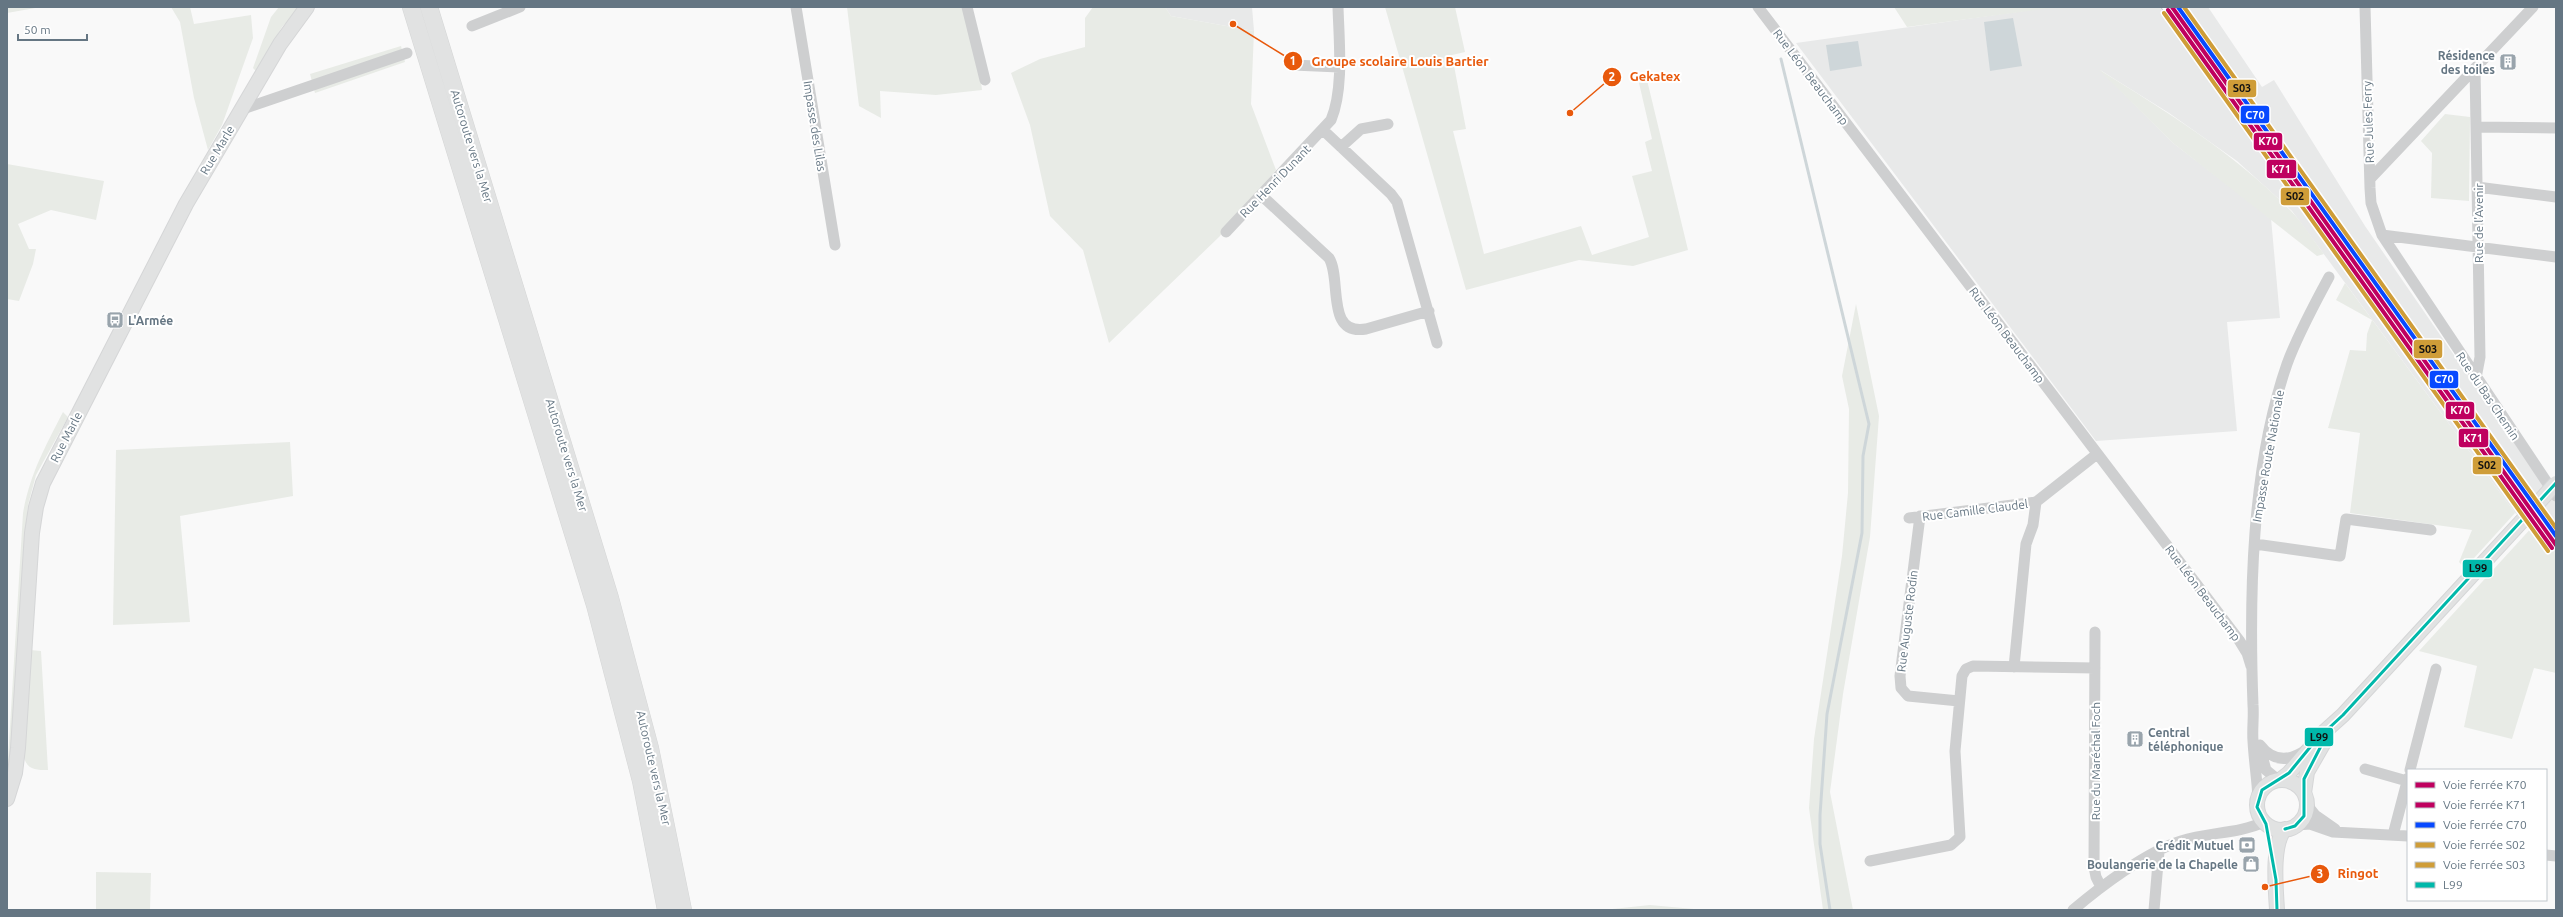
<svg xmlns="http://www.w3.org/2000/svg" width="2563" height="917" font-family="Ubuntu,sans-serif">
	<rect width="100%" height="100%" fill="#f9f9f9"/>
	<path fill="#e8e9e9" d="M1165 7H1252L1254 31 1171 16Z
		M2051 7H2208L2262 87 2274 80 2365 226 2556 503V555L2534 525 2515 513 2292 211 2237 161 2169 113 2100 70 2173 143 2271 218 2280 318 2227 322 2237 431 2096 441 1796 43Z"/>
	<path fill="#e8ebe6" d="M7 7H41L7 13Z
		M171 7H190L194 24 251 15 253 38 222 125 208 150 194 98 180 22Z
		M279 7H301L282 27 256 71 253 68 271 17Z
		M847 7H964L979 66 982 90 936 95 880 91 881 118 859 106Z
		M1093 7H1165L1171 16 1254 31 1251 104 1276 170 1219 237 1109 343 1083 250 1050 216 1030 125 1011 73 1040 59 1085 47V18Z
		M1385 7H1455L1465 52 1452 55 1466 129 1453 131 1484 254 1581 226 1592 255 1649 237 1632 176 1652 171 1645 142 1652 139 1639 83 1647 80 1688 250 1633 266 1579 260 1466 290Z
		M1894 7H2051L2052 8 1907 27Z
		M401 46 405 62 315 93 310 74Z
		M2098 69C2166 111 2234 153 2291 211 2303 223 2313 240 2324 254L2317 256 2173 143Z
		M2445 114 2470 117 2469 201 2431 198 2432 153 2421 141Z
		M7 164 104 181 96 220 51 210 18 224 29 249H36L33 264 19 301 7 299Z
		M2345 283 2515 513 2465 568 2459 562 2472 530 2350 513 2360 433 2328 428 2350 350 2366 351 2367 334 2372 320 2336 300Z
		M1856 304 1879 416 1870 537 1843 694 1830 792 1853 910H1823L1809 808 1814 739 1842 556 1848 493 1849 409 1842 376Z
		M63 412 68 417 36 475 28 505 13 751 7 776 23 513C30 474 45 447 63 412Z
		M290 442 293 496 180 516 190 622 113 625 116 450Z
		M2534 525 2556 555V673L2534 668 2512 739 2464 727 2477 666 2419 651Z
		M30 650 41 651 48 770C36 770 28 770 24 758Z
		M96 872 151 873 150 910H96Z
		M1650 905 1705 910H1603Z"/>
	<path fill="#ced6d9" d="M2013 18 2022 66 1990 71 1984 22Z
		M1858 41 1862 66 1830 71 1826 45Z"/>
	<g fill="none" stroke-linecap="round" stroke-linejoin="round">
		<path stroke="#ced6d9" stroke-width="3" d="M1781 59 1869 424 1863 456 1862 533 1827 714 1820 815V844L1830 910"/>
		<g stroke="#d5d6d7" stroke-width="16">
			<path id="major" d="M2280 780 2289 773 2323 733 2343 715 2521 522
				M2257 805a25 25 0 1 1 50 0a25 25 0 1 1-50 0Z
				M2304 793 2307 772 2326 739
				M7 799 15 773 18 748 32 533 36 507 43 483 186 204 280 44 307 7
				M2277 910C2276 890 2271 845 2285 829"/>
		</g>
		<g stroke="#d5d6d6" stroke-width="18">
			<path id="highway" d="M411 7 595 605 641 781 666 910
				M429 7 610 598 650 748 683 910"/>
		</g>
		<path stroke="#cecfd0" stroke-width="11" d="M796 7 835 245
			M967 7 985 80
			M1758 7 2239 640 2247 653 2251 666
			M2365 7 2370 188 2371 203 2382 235 2556 496
			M472 26 520 7
			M1293 65 1339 67
			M2475 68 2480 357 2476 378
			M240 110 407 53
			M2477 127 2556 128
			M1323 130 1391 194 1397 202 1437 343
			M1341 147 1361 129 1388 124
			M2370 179 2533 7
			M2477 187 2556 197
			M1261 195 1329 258C1342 279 1325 336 1366 329L1429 311
			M1226 232 1331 120C1344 89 1339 41 1338 7
			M2382 235 2556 257
			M1920 516 1900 676 1901 688 1908 696 1959 701
			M1909 518 2036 502 2097 454
			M2255 544 2340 556 2346 519 2431 530
			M2095 632 2094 867 2096 877 2101 887
			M2014 667 2026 544 2033 525 2036 502
			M2260 745C2273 762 2289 762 2306 750
			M2260 749 2266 770 2278 780
			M2365 769 2407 781
			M2410 770 2436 669
			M2258 798C2257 779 2254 760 2253 741 2252 729 2254 717 2253 705 2249 597 2251 467 2287 364 2298 334 2314 305 2329 277
			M2307 805 2315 815 2335 829
			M2297 825 2310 824 2333 832 2408 836
			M2393 835 2408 778
			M2546 855 2556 856
			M1870 861 1951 845 1960 837 1955 751 1962 676 1966 669 1973 666 2095 668
			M2073 910C2100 887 2146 852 2181 841 2208 832 2238 834 2264 822
			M2154 910 2159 851"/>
		<use href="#major" stroke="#e1e2e2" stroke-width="14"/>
		<use href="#highway" stroke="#e1e2e2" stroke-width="17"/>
		<g stroke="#c3c5c6" stroke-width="4.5">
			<path id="rail" d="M2163 7 2423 370 2493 457
				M2183 7 2281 148 2346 251"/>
		</g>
		<use href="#rail" stroke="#fff" stroke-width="3" stroke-dasharray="9" stroke-linecap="butt"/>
		<g stroke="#d5d6d7" stroke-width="16" stroke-linecap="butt">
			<path id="major-bridge" d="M2521 522 2556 483"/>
		</g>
		<use href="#major-bridge" stroke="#e1e2e2" stroke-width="14"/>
		<g stroke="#fff" stroke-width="6">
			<path id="bus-1" d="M2266 824 2257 807 2262 790 2289 773 2316 740 2343 715 2556 483
				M2266 824 2276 880 2277 910
				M2285 829 2295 826 2304 816V779L2321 746"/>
		</g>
		<use href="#bus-1" stroke="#00b8aa" stroke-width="3"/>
		<g stroke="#fff" stroke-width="7">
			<path id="rail-1" d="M2172 7 2556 545"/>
		</g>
		<g stroke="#fff" stroke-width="7">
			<path id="rail-2" d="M2168 10 2552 548"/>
		</g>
		<g stroke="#fff" stroke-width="7">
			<path id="rail-3" d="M2178 7 2556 536"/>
		</g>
		<g stroke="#fff" stroke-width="7">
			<path id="rail-4" d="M2164 13 2548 551"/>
		</g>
		<g stroke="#fff" stroke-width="7">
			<path id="rail-5" d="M2184 7 2556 528"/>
		</g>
		<use href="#rail-1" stroke="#bf005f" stroke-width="4"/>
		<use href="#rail-2" stroke="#bf005f" stroke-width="4"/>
		<use href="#rail-3" stroke="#0749ff" stroke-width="4"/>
		<use href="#rail-4" stroke="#cf9d38" stroke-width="4"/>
		<use href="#rail-5" stroke="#cf9d38" stroke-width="4"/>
	</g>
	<defs>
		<g id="building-square" transform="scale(0.9)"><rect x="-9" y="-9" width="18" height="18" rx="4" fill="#99a4ac" stroke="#fff"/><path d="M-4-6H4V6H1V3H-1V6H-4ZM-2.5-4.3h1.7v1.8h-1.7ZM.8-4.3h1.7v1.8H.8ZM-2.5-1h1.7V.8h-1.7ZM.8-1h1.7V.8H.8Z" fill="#fff"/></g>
		<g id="bus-square" transform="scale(0.9)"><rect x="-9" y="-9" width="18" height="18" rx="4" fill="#99a4ac" stroke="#fff"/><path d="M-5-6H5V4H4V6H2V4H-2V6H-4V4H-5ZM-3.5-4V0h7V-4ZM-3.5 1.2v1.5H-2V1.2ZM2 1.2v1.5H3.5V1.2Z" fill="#fff"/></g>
		<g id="bank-square" transform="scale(0.9)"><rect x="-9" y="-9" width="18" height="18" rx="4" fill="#99a4ac" stroke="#fff"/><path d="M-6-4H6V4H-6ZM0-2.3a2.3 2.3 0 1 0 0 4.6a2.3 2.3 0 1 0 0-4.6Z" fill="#fff"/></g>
		<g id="shop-square" transform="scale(0.9)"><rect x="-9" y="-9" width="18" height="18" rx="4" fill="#99a4ac" stroke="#fff"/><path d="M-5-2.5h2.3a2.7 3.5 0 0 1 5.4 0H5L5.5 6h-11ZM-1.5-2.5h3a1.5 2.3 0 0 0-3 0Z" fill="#fff"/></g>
	</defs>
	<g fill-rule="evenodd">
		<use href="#building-square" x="2508" y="62"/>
		<use href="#bus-square" x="115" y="320"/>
		<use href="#building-square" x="2135" y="739"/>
		<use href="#bank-square" x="2247" y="845"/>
		<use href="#shop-square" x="2251" y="864"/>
	</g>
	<g text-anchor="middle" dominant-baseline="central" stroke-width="4" stroke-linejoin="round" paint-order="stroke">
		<g font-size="12" font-weight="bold" fill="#657683" stroke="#fff" text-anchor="end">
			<text x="2495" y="55">Résidence<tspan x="2495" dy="14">des toiles</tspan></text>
			<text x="128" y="320" text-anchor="start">L'Armée</text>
			<text x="2148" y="732" text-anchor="start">Central<tspan x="2148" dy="14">téléphonique</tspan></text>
			<text x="2234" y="845">Crédit Mutuel</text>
			<text x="2238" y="864">Boulangerie de la Chapelle</text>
		</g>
		<g font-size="12" fill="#657683" stroke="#fff">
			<text transform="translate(1811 77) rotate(53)">Rue Léon Beauchamp</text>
			<text transform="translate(2368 122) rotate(-92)">Rue Jules Ferry</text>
			<text transform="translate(815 126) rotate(81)">Impasse des Lilas</text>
			<text transform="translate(472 146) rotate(73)">Autoroute vers la Mer</text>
			<text transform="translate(217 150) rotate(-59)">Rue Marle</text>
			<text transform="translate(1275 181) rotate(-46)">Rue Henri Dunant</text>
			<text transform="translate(2478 223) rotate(-90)">Rue de l'Avenir</text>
			<text transform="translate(2007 335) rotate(53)">Rue Léon Beauchamp</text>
			<text transform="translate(2488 396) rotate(56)">Rue du Bas Chemin</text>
			<text transform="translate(66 437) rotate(-63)">Rue Marle</text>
			<text transform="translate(567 455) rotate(73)">Autoroute vers la Mer</text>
			<text transform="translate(2268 456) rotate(-80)">Impasse Route Nationale</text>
			<text transform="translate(1975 510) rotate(-7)">Rue Camille Claudel</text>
			<text transform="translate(2203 593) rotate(53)">Rue Léon Beauchamp</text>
			<text transform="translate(1907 621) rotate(-83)">Rue Auguste Rodin</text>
			<text transform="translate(2095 761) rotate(-90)">Rue du Maréchal Foch</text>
			<text transform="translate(654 768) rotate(77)">Autoroute vers la Mer</text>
		</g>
	</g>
	<path fill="none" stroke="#e8590c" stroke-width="1.5" d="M1233 24L1293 61M1570 113L1612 77M2265 887L2320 874"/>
	<g fill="#e8590c" stroke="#fff" stroke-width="1.5">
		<circle cx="1233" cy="24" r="4"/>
		<circle cx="1570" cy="113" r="4"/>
		<circle cx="2265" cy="887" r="4"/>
		<circle cx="1293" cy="61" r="10"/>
		<circle cx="1612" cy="77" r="10"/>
		<circle cx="2320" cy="874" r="10"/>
	</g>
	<g font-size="12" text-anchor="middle" font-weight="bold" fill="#fff">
		<text x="1293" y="65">1</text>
		<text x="1612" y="81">2</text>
		<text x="2320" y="878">3</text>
	</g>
	<g font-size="13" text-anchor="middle" font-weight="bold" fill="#e8590c" stroke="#fff" stroke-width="4" stroke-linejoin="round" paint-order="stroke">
		<text x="1400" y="66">Groupe scolaire Louis Bartier</text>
		<text x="1655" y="81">Gekatex</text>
		<text x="2358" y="878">Ringot</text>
	</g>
	<g stroke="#fff" stroke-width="1.5">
		<rect x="2227" y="79" width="30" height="19" rx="4" fill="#cf9d38"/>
		<rect x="2240" y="105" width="30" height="19" rx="4" fill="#0749ff"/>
		<rect x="2253" y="132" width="30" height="19" rx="4" fill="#bf005f"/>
		<rect x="2266" y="159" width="31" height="20" rx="4" fill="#bf005f"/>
		<rect x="2280" y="187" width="30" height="19" rx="4" fill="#cf9d38"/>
		<rect x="2413" y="339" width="30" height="20" rx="4" fill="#cf9d38"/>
		<rect x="2429" y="370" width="30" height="19" rx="4" fill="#0749ff"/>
		<rect x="2445" y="401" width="30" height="19" rx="4" fill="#bf005f"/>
		<rect x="2458" y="428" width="31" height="20" rx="4" fill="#bf005f"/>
		<rect x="2472" y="456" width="30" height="19" rx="4" fill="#cf9d38"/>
		<rect x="2462" y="559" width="31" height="19" rx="4" fill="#00b8aa"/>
		<rect x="2304" y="727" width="30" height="20" rx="4" fill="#00b8aa"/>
	</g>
	<g font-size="11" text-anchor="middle" font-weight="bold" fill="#fff">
		<text x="2255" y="119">C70</text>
		<text x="2268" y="145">K70</text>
		<text x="2281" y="173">K71</text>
		<text x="2444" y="383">C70</text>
		<text x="2460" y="414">K70</text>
		<text x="2473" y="442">K71</text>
	</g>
	<g font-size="11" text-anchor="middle" font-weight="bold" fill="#111">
		<text x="2242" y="92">S03</text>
		<text x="2295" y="200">S02</text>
		<text x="2428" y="353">S03</text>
		<text x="2487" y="469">S02</text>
		<text x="2478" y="572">L99</text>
		<text x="2319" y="741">L99</text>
	</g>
	<rect width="2563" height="917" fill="none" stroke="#657683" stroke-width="16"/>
	<rect x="2407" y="769" width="140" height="132" fill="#ffffff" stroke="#c1c8cd"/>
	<rect x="2415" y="782" width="20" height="6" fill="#bf005f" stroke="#c1c8cd"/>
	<text x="2443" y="789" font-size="12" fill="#657683">Voie ferrée K70</text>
	<rect x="2415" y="802" width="20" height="6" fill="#bf005f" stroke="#c1c8cd"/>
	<text x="2443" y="809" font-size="12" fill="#657683">Voie ferrée K71</text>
	<rect x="2415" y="822" width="20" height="6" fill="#0749ff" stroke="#c1c8cd"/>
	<text x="2443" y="829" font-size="12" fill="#657683">Voie ferrée C70</text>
	<rect x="2415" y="842" width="20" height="6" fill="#cf9d38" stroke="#c1c8cd"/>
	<text x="2443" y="849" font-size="12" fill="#657683">Voie ferrée S02</text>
	<rect x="2415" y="862" width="20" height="6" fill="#cf9d38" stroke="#c1c8cd"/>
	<text x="2443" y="869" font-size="12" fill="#657683">Voie ferrée S03</text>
	<rect x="2415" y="882" width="20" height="6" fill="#00b8aa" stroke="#c1c8cd"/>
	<text x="2443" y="889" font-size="12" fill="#657683">L99</text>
	<path d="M18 34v6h69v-6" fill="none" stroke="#657683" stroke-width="2"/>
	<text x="24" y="34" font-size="12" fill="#657683" stroke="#ffffff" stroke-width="3" paint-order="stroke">50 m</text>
</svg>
